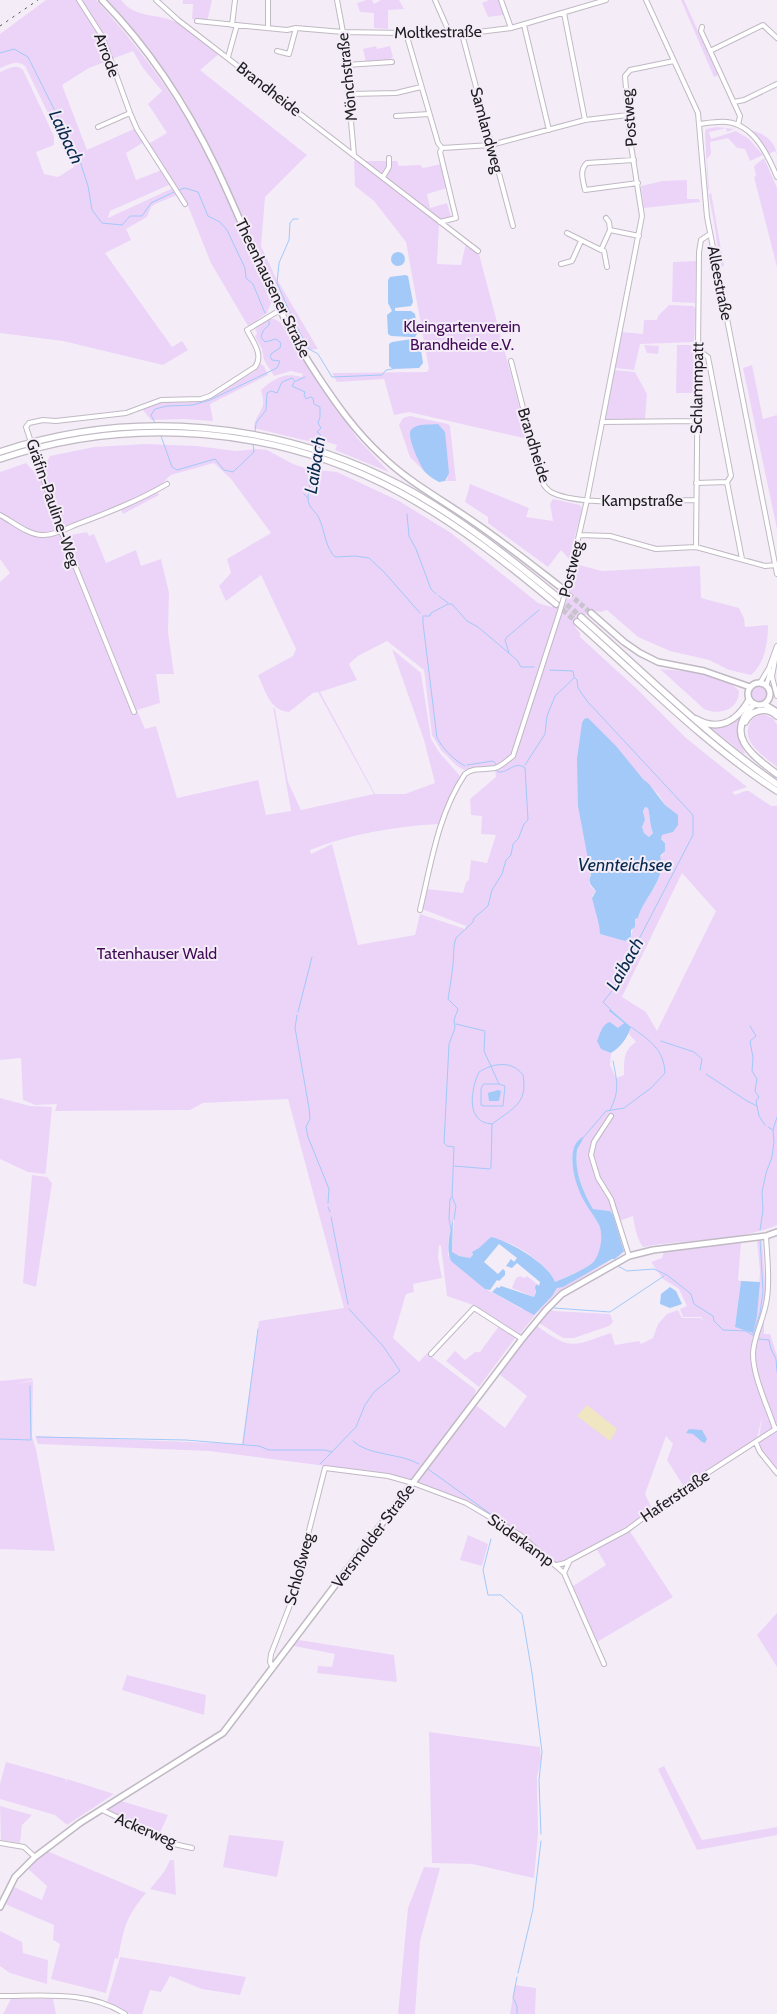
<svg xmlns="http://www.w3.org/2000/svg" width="777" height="2014" font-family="Cabin,sans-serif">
	<rect width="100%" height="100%" fill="#f4edf8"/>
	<path fill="#ecd4f9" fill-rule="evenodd" d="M46 0H96C136 43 172 91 199 142 226 194 248 249 271 303L267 313 248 326 211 263 186 201 148 144 167 133 148 104 162 91 143 68 133 51 89 68 62 85 87 150 136 128 144 142 126 153 136 180 162 170 171 184 110 211 108 218 173 188 177 195 155 204 151 207 147 217 126 229 131 240 105 253 172 347 182 341 188 350 163 365 63 341 0 333V72C8 69 16 63 23 70L54 136V145L36 152 44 174 58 177 74 167 25 66C16 59 9 65 0 68V34Z
		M108 0H121C135 19 160 13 178 23 193 30 207 43 220 53L200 70 307 155 265 197 261 246 275 276 318 349 307 350 278 296 220 166 184 99 137 34Z
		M183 0H212L208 18 205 20 192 19 193 4H183Z
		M367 0H372L374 4 381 0H399L404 9 388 10V29L374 28V13L360 12 357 3Z
		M489 0H498L504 15 488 17 482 3Z
		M681 0H684L718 75 714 77Z
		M376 46 377 49 390 46 393 57 388 61 366 62 363 49Z
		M717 127 734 129 727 132 726 128 709 132 711 139 736 131 749 139 763 155 750 161 745 149 737 148 728 138 710 142 711 154 707 159 709 189 708 191 705 133 706 129Z
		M749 130C762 132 775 140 777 155L775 151 769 154 761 141Z
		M764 158 777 188V267L754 177 756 176 754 166Z
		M356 159 439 224 437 264 461 265 466 243 479 254 528 439 409 412 394 415 384 379 337 382 332 373 427 372 429 369 406 242 374 201 355 186 354 162Z
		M365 161H397L399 166 420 165 423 168 441 164 447 188 427 194 430 208 447 203 451 217 439 220Z
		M687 180V199H699L700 202 644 208 641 186 663 181Z
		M711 192 724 266 722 267C717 252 717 238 714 223 713 214 710 205 709 195Z
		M696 261 695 303 672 302 673 262Z
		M669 305 693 306 696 309 694 342 640 344 634 370 614 368 621 332 643 334 644 320H657L658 316Z
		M269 319H275L281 323 297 351 357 438 389 472 335 450 337 445 327 442 324 445 254 428C256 410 268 412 261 390 275 378 284 372 302 377L303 374 291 371 274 376 264 360 262 349 255 337 257 333 255 329Z
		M644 345 659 346 658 354 647 353Z
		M677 345H694V393H676Z
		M261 364 264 366 268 375 210 404 213 421 183 419 151 420 143 410 142 409 161 402H196L205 400 254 372Z
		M752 365 763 419 777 415V529L743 368Z
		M614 370 635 372 647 394 645 419 642 420H607L605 418Z
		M410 416 448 424 450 426 456 481H445L448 478 413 450 418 455 425 472 410 457 399 425 403 418Z
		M145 444 197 446 236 451 256 449 267 450 293 464 308 469 337 472 399 501 451 533 538 603 551 607 559 603 564 585 569 588 576 564 602 571 700 566 701 598 739 608 744 618 745 627 768 625C768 643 765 663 751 675L729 670 709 660 670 651 638 637 607 610 601 612 595 611 578 618 575 627 580 633V637L637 689 686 738 747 787 732 792 735 795 745 791H749L771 806H777V1225C738 1242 685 1239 643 1247 636 1237 635 1227 633 1216L617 1222 626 1251 616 1258 624 1249 613 1215 610 1211 593 1209C583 1192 568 1159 582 1142L580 1139C559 1162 586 1202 598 1223 604 1233 602 1255 593 1263 583 1271 567 1276 555 1282 551 1268 516 1242 501 1241 492 1240 479 1249 472 1252L473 1256 470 1258 459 1256 452 1253 454 1218 448 1242V1255L484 1288 522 1309 555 1292 557 1288 614 1259 558 1292 535 1315 519 1335 473 1305 447 1296 441 1246 439 1245 438 1257 442 1278 413 1284 414 1292 406 1294 393 1338 419 1362 427 1353 476 1390 472 1402 505 1428 527 1396 499 1374 534 1328 537 1326C572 1351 572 1346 611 1333L615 1345 639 1341 641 1344 653 1338 658 1324 667 1314 678 1310 682 1318H700L704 1320 701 1317H683L680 1309 687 1306 679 1289 663 1279 651 1262 662 1258 664 1251 741 1243 738 1280 741 1281 735 1327 757 1316 760 1271 757 1241 762 1240 766 1296 761 1322 764 1323V1334H770L777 1356V1425L759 1439 762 1416 757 1439 684 1487 667 1460 673 1444 666 1436 645 1494 653 1511 568 1560 556 1563 536 1549 522 1535 501 1521 466 1501 418 1484V1481L388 1474 209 1451 38 1444 35 1436 242 1444 259 1321 344 1308 288 1099 203 1103 190 1110 55 1111 57 1104 35 1105 23 1100 21 1058 0 1060V582L10 573 0 559V472L26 463 37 475 45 474 47 461 50 456 94 447ZM214 463 231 479 271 533 227 559 231 573 219 586 226 601 261 575 296 649 293 656 258 675C265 690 270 711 289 712L313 693 318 692 374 794 301 810 288 782 275 709 273 707 291 811 266 815 258 780 177 798 156 726 145 729 137 710 160 703 156 674H174L168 632 169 593 161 559 141 566 136 550 106 563 94 534 89 536 87 532 65 536 63 531 121 510 123 514 159 495 156 489C164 484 165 479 171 475ZM557 612 561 615 552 643 549 641ZM387 641 424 670 432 735 441 750 457 766 464 770 494 766 503 762 511 755 514 746 518 747 514 756 495 770 496 777 470 799 471 815 482 816 481 834 496 835 487 863 471 860 469 880 466 882 463 893 427 889 422 909 466 926 465 929 420 914 415 935 358 945 332 844 311 854 310 850C350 834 397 826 439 824L460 776 439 752 431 739 421 673 392 649 424 740 435 783 405 794H375L320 692 357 680 349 664 358 656ZM613 745 643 779 659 795 665 805 677 815 670 833 662 835 661 839 665 842 663 855 660 856C668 878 643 898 638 918L635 919 631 937 625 941 600 934 599 925 592 896 596 891 592 888 589 882ZM682 873 716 911 657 1031 646 1012 622 997ZM610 1009 631 1027 629 1034 636 1042C623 1050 624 1061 624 1075L616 1078 610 1065 611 1053 601 1048 610 1022 618 1028H620L624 1023 609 1011Z
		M470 484 529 508 526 517 553 521 550 504 553 499 580 505 582 509 569 559 561 550 548 567 488 523V517L465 502Z
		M660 669C681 671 725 673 739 691 739 710 719 716 704 709Z
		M751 694a8 8 0 1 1 16 0a8 8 0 1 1-16 0Z
		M743 714C737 728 737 739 745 753L744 754 711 728 729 726Z
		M763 714 773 718 777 725V767C765 757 740 742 750 723 753 717 757 716 763 714Z
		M645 807 648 808C650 817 650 825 653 833L649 837 644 833 642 827 645 820 643 810Z
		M0 1098 30 1106 52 1107 46 1171 45 1174 28 1172 0 1159Z
		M32 1175 47 1177 52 1183 36 1287 23 1283Z
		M520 1276 524 1278 527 1276 537 1284 534 1297 512 1288 516 1278Z
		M550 1309 554 1311 610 1314 613 1322 609 1326 574 1338H563L539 1323Z
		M499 1326 516 1337 479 1387 446 1361 455 1351 465 1360 475 1352H480Z
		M32 1378 33 1380 16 1384 33 1381 32 1436 36 1449 55 1551 0 1549V1381Z
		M777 1430V1471L759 1446 760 1442Z
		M629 1530 673 1597 597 1642 573 1586 606 1565 596 1548Z
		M468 1535 488 1544 482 1566 460 1560Z
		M777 1613V1667L757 1635Z
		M299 1640 394 1655 397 1682 317 1673 318 1666 332 1667 335 1654 294 1646Z
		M127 1675 206 1695 204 1715 122 1690Z
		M429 1732 540 1747 541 1760 537 1777 538 1835 534 1878 472 1864 432 1863Z
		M6 1762 66 1779 65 1783 67 1779 114 1794 67 1825 55 1815 0 1799V1784Z
		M664 1766 702 1840 777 1827V1835L697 1850 658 1769Z
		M121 1801 168 1815 159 1835 107 1810Z
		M0 1806 32 1815 22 1825 20 1843 1 1840Z
		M229 1835 284 1841 277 1877 223 1867Z
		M47 1851 146 1893C125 1918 124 1928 118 1959L115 1958 106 1993 51 1979 60 1944 53 1940 54 1925 5 1904 14 1887 42 1900 47 1886 27 1868Z
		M170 1860H174L176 1895 150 1889 164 1872Z
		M424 1867 440 1868 420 1941 415 2014H398L408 1908Z
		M0 1931 22 1942 23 1953 48 1960 47 1984 10 1973 0 1966Z
		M120 1957 246 1977 240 1995 202 1989 170 1976 161 1992 150 1990 142 2014H130L107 2002Z
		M515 1985 536 1988 535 2014H510Z
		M11 1999H53L56 2014H3Z"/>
	<path fill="#f0e6c1" d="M587 1405 617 1429 610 1441 577 1416Z"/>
	<path fill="#a2c9f8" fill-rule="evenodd" d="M391 259a7 7 0 1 1 14 0a7 7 0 1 1-14 0Z
		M405 275 408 276 413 302 411 306 395 308V311H411L415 314 418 332 414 339 420 344 423 363 419 368 393 369 389 366V344L392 342 412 339 411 337 391 336 388 334 387 315 392 311 388 303V280L390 277Z
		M438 424 445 432 449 473 445 481 439 482C435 480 430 477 426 473 421 468 406 436 411 430 416 423 430 425 438 424Z
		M588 718 616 746 643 779 649 784 665 805 678 815V825L673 832 662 835 661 839 665 843V851L660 856C668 877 643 899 638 918L635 919V927L631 930V937L625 941 600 934 599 925 592 898 596 891C592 886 587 883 591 875L578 806 577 759 582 723 584 719ZM645 807 648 808C650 817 650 825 653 833L649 837 644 833 642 827 645 820 643 811Z
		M610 1009 631 1027C628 1037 620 1048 611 1053L601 1049 597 1041C600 1034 602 1024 610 1022L618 1028 624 1023 609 1011Z
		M498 1090 501 1091 499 1101H489L488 1093Z
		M583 1137C583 1142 578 1146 577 1151 574 1171 583 1192 593 1209L610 1211 613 1215 624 1251 615 1259H612L563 1287 557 1288 552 1296 534 1315 492 1292 497 1287 499 1288 501 1286 534 1297 536 1292 535 1287 537 1284 539 1286 540 1282 517 1263 512 1268 506 1266 511 1259 514 1262 517 1258 499 1244 484 1262 498 1274 503 1269 505 1271V1275L499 1281 497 1280 490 1290 485 1289 451 1261C445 1247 451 1232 453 1218L452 1252 459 1256 470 1258 473 1255 472 1252 479 1248 491 1237C509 1241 549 1264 555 1282 564 1278 590 1268 595 1260 601 1251 604 1233 598 1223 592 1212 583 1202 579 1190 573 1176 566 1145 583 1137Z
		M741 1281 760 1282 757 1316 753 1333 735 1327Z
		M670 1287 676 1291 682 1304 670 1308 660 1304 661 1294Z
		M689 1429 702 1430 707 1439 705 1443 702 1442 693 1434 686 1433Z"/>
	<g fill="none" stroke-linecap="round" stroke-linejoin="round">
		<path stroke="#a2c9f8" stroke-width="1" d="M0 53 14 49 28 57 80 161 88 186 92 210 102 223 122 225 130 216H142L151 203 174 192
			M179 190 185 188 198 192 208 216 220 222 227 230 245 268 246 278 253 284 265 313
			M298 219H293L290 223 289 240 279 263 277 283 293 320 309 349 318 354 332 377 382 375 386 370 393 369
			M296 381 305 377
			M155 423 151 415 155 409 167 406 193 405 210 400 277 368 280 361 272 360 270 356 272 353 280 348 281 343 276 339 265 342 261 337 263 331 269 325V321
			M255 433 256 423 266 410 267 393 271 391 277 393 282 382 292 378 295 381 292 386 305 392 304 395 306 399 310 397 313 398 314 404 320 407V417L318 423 321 428 317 432 320 434 321 443 319 450
			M161 436 172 467 177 470 215 459 224 470 233 472 254 452 253 444
			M317 459C314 466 308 491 308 498 308 508 315 510 319 518 325 531 325 547 335 557L355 556 369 558 384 572 420 613
			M304 494 308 498
			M407 514 409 536 416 549 431 589 436 594
			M439 596 448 603
			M509 653 505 640 507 637 539 610
			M550 670 573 671 574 677 577 680 578 688 587 701 693 815V835L612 991 603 1002 611 1010
			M467 765 493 761 496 764
			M525 765 545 734 547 716 555 696 574 678
			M465 766C454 760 443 749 437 738L423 623V616H430L431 613 448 604H452L467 621 478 627 517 660 521 667H534
			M298 1012 312 957
			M297 1015 295 1028 309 1108 310 1119 306 1127 308 1137 329 1189 328 1203
			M456 1024 485 1031 484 1051 499 1084
			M750 1026 756 1036 750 1041 753 1058 752 1071 757 1079 755 1091 759 1097 756 1101 757 1106
			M661 1041 694 1052 702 1059 700 1070
			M706 1074 747 1101 757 1106 759 1116 765 1125
			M484 1084H499L505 1086 503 1106H484L481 1105V1089Z
			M610 1110C620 1091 617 1081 613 1061
			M773 1130 777 1117
			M583 1138 606 1111 624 1108 651 1088 665 1073C664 1049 649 1040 631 1027
			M454 1166 490 1169 491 1167 492 1124C513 1108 528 1104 523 1075 512 1060 493 1063 479 1072 471 1089 465 1123 492 1124
			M328 1207 330 1212
			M331 1217 348 1304
			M454 1219 456 1206 452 1197 454 1147 447 1146 444 1143 449 1044 455 1028 454 1020 458 1009 448 999C450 987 452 975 453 964 454 955 453 946 456 938 457 937 472 923 473 922L474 918 488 906 492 890 502 874 506 860 511 855 513 844 518 839 524 824 528 820 525 768C515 760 509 773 498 772L496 769
			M451 1229 449 1219 450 1199 452 1197
			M760 1230 763 1210 762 1192 766 1173 772 1157 774 1142 773 1130 768 1127
			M618 1266 627 1271 654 1269 667 1275 691 1294 694 1304 713 1316 714 1321 723 1330 746 1331 759 1339 769 1340 771 1349 776 1359 777 1372
			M554 1308 610 1312 664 1276
			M753 1334 760 1313 763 1291 760 1239
			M37 1437 186 1440 259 1446 269 1450H325L332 1452
			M0 1439 31 1440 30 1386
			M353 1441C368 1456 401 1453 419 1464
			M243 1444 258 1329
			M327 1457 356 1427 365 1405 374 1392 400 1371 383 1346 349 1309
			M320 1464 326 1458
			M428 1469 499 1520
			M491 1539 483 1570 488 1595H501L522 1614 532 1673 542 1752 539 1780 541 1834
			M518 1973 533 1909 541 1841
			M517 1977 513 1998 517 2006V2014"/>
		<path stroke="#c9c3cd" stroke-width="5" stroke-dasharray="5 2.5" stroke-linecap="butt" d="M563 589 591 613"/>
		<path stroke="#c9c3cd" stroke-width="5.5" stroke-dasharray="5.5 3" stroke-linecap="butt" d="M560 599 581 617
			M556 604 577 622"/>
		<g stroke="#c0b9c4" stroke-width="6">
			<path id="minor" d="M79 0 102 36 130 113 137 129 185 204
				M156 0 178 20 478 251
				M268 0V27
				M337 0 343 32 354 155
				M435 0 450 34
				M501 0 511 28
				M646 0 698 113 707 217 777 574
				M564 13 585 120
				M197 21 287 30 296 28 343 32 462 34 511 28 606 0
				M232 25 235 0
				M524 25 549 130
				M702 27 701 31 740 116 738 125
				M406 33 438 143 442 148 440 152 456 218 440 222
				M462 34 513 226
				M277 51 289 54 296 28
				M710 51 763 25 777 38
				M228 57 237 25
				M346 65 392 62
				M349 94 396 93 421 87
				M734 102 744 100 777 84
				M396 116 429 114
				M700 124C708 123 718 121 727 122 754 125 768 155 777 177
				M98 127 130 113
				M442 148 491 145 585 120 628 115
				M634 160 587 163C579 170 583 180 585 190L638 183
				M383 177 389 167V158
				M606 218 609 222 610 230
				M567 233 601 250 610 230 639 236
				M601 250 604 251 607 267
				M561 264 572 261 581 241
				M697 349 708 357 731 476 727 482 742 559
				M511 361 542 482C545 487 548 491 553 493 583 507 662 500 696 500
				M602 422 697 421
				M27 430 26 427 29 423 43 420 56 421 126 413 161 400 201 399 210 396 255 367C264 355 253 342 247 330L280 310
				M37 460 61 531 134 712
				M696 483 727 482
				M0 515C12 521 28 535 42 535 52 536 66 529 75 525 107 513 138 501 167 484
				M579 535 610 536 656 549 696 547 765 566 776 565
				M696 547 699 252 701 240 710 234
				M567 587 587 500 642 216 630 139 625 76 630 70 674 61
				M776 654 772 677 777 696
				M760 683 769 668 777 646
				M766 686 771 671
				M420 910C431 864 438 814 465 774 474 767 484 770 495 768 502 766 507 760 513 756L559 614
				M611 1116 594 1142 591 1155 598 1178 611 1199 629 1256
				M766 1236C767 1256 770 1278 767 1298 765 1317 753 1337 753 1354 753 1377 768 1407 775 1429
				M431 1354 474 1308 522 1339
				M756 1443 760 1452 777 1473
				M557 1565 565 1563 627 1530 681 1490 777 1428
				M564 1573 570 1560
				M273 1668 270 1662 271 1654 290 1605 325 1468 388 1476 413 1483 466 1503 520 1535 564 1573 604 1664
				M102 1810 174 1844 192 1848
				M0 1843 24 1847 35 1857
				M0 1996C41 1996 89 1990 125 2014"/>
		</g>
		<g stroke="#c0b9c4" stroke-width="8">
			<path id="major" d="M102 0C149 48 187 107 216 167 250 238 275 313 319 378 337 405 356 432 381 455 406 480 439 498 468 518 501 540 532 565 563 589
				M591 613 624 642 640 653 658 662 704 671 750 687
				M748 694a11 11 0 1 1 22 0a11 11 0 1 1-22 0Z
				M764 704 777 712
				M0 1907 15 1877 35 1857 80 1823 223 1733 522 1339 546 1310 562 1294 629 1256 653 1250 766 1236 777 1232"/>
		</g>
		<g stroke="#c0b9c4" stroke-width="8">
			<path id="highway" d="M0 452C131 408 278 421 400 485 458 516 510 558 560 599
				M0 459C131 414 278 427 399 492 456 523 507 563 556 604
				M581 617C646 674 706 735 777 784
				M577 622C643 680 703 743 777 791
				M754 704C723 735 752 755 777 774
				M696 719C719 732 737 721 749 700
				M745 722C751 710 767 706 777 716"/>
		</g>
		<use href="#minor" stroke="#fff" stroke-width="4"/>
		<use href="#major" stroke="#fff" stroke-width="5"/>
		<use href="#highway" stroke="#fff" stroke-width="5.5"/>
		<path stroke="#5c595f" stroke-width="1" stroke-dasharray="2.5 5" stroke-linecap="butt" d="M0 26 38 0"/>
		<g stroke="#c0b9c4" stroke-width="6" stroke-linecap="butt">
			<path id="minor-bridge" d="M27 430 37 460
				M559 614 567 587"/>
		</g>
		<use href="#minor-bridge" stroke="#fff" stroke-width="4"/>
	</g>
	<g text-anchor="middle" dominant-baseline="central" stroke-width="4" stroke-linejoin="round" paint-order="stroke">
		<g font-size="16" fill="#1f1d21" stroke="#f4edf8">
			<text transform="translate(438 32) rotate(-1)">Moltkestraße</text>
			<text transform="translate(107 55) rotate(69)">Arrode</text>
			<text transform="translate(347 77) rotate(-96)">Mönchstraße</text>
			<text transform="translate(269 89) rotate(38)">Brandheide</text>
			<text transform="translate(629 118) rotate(-95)">Postweg</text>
			<text transform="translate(487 130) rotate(75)">Samlandweg</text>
			<text transform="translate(720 283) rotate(79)">Alleestraße</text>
			<text transform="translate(273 288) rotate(64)">Theenhausener Straße</text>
			<text transform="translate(697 388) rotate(-89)">Schlammpatt</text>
			<text transform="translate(534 445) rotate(73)">Brandheide</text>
			<text x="642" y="500">Kampstraße</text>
			<text transform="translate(53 503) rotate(71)">Gräfin-Pauline-Weg</text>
			<text transform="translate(571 569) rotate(-76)">Postweg</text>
			<text transform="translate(675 1496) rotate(-34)">Haferstraße</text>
			<text transform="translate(373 1536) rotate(-53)">Versmolder Straße</text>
			<text transform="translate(521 1540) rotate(36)">Süderkamp</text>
			<text transform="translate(299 1569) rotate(-75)">Schloßweg</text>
			<text transform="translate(146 1830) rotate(23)">Ackerweg</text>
		</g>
		<g font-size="16" fill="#410b57" stroke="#f4edf8">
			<text x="462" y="326">Kleingartenverein<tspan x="462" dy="18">Brandheide e.V.</tspan></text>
			<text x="157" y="953">Tatenhauser Wald</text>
		</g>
		<g font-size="18" font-style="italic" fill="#092a4f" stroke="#f4edf8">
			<text transform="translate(66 137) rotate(65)">Laibach</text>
			<text transform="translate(315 465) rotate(-81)">Laibach</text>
			<text x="625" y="865">Vennteichsee</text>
			<text transform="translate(625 964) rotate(-61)">Laibach</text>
		</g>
	</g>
</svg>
